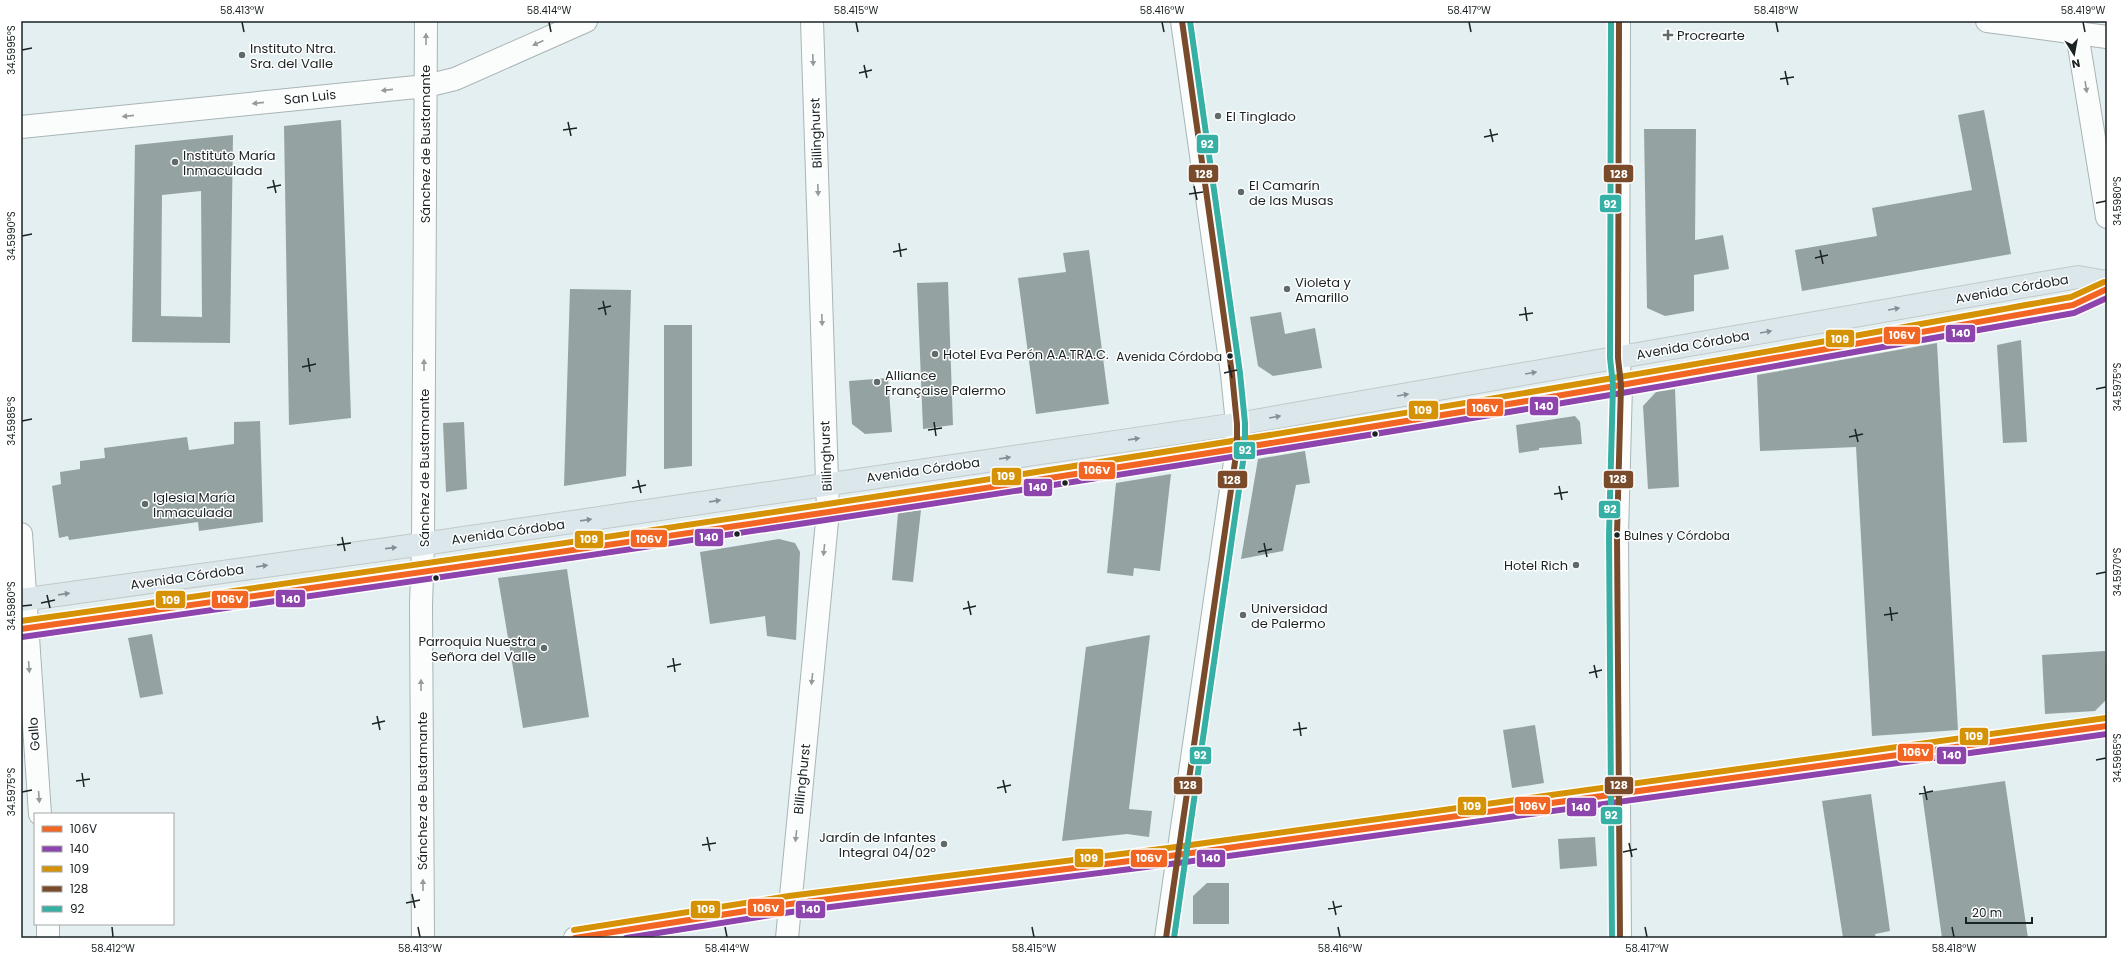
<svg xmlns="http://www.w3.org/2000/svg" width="2128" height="959" font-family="Poppins,sans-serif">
	<rect width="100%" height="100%" fill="#e3eff0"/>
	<path fill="#94a3a1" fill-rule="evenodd" d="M1984 110 2011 254 1802 291 1795 250 1877 236 1872 208 1972 190 1958 115Z
		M341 120 351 418 289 425 284 126Z
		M1644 129H1696L1695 240 1723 235 1729 269 1694 275V311L1665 316 1647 308Z
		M233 135 230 343 132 342 135 145ZM201 191 202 317 161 316 162 195Z
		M1089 250 1109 404 1036 414 1018 278 1066 272 1063 253Z
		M948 282 953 425 923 429 917 283Z
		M570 289 631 290 626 476 564 486Z
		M1281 312 1285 334 1315 328 1322 368 1273 376 1258 366 1250 317Z
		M664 325H692V466L664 469Z
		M2021 340 2027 442 2003 443 1997 345Z
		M1937 343 1958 730 1872 736 1856 447 1760 451 1757 375Z
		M888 378 892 432 865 434 852 424 849 381Z
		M1675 389 1679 487 1648 489 1643 406 1656 392Z
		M1575 416 1580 422 1582 444 1539 448V450L1519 453 1516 425Z
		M260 421 263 522 199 531 198 522 69 540 68 536 59 538 52 486 61 484 60 472 80 469V461L105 458 104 448 187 437 189 450 234 444V422Z
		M464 422 467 489 446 492 443 423Z
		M1305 451 1310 483 1296 485 1283 551 1241 559 1258 459Z
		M1171 474 1160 571 1134 568 1133 576 1107 573 1116 483Z
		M921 510 913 582 892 580 898 513Z
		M779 539 795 543 800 552 796 640 767 636 765 616 710 624 700 552Z
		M567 569 589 717 523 728 498 578Z
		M152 634 163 694 140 698 128 638Z
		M1150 635 1129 809 1152 811 1149 837 1127 834 1062 841 1086 647Z
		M2105 651 2107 699 2095 711 2045 714 2042 655Z
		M1535 725 1544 783 1512 788 1503 730Z
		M2005 781 2028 938H1942L1922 793Z
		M1871 794 1890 931 1875 934 1876 938H1843L1822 801Z
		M1595 837 1597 866 1560 869 1558 839Z
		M1207 883H1229V924H1193V896Z"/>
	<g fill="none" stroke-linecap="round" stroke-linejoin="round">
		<g stroke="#aab4b5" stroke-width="24">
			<path id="minor" d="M1619 21 1618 358 1621 385 1617 535 1620 938
				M1987 21 2107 37
				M2075 21 2107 217
				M21 127 426 86 455 79 586 21
				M21 534 40 814
				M48 924V938
				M423 938 421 605 423 544 426 21
				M575 938 790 904 1177 855 2107 726
				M787 938 828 511 812 21
				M1166 938 1237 448V424L1232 374 1182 21"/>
		</g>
		<g stroke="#c2c9c9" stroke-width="24">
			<path id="major" d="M21 600 423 544 1237 424 2078 277 2107 282"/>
		</g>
		<use href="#minor" stroke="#fbfdfd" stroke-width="22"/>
		<use href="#major" stroke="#dce7ec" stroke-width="22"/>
		<g stroke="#fff" stroke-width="9">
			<path id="bus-1" d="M21 629C555 554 1089 476 1621 385 1772 359 1922 332 2073 305L2107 289
				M575 938 790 904 1177 855 2107 726"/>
		</g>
		<g stroke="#fff" stroke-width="9">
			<path id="bus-2" d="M22 637C556 562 1090 483 1622 393 1773 367 1924 340 2074 313L2107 298
				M626 938 791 912 1178 863 2107 734"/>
		</g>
		<g stroke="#fff" stroke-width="9">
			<path id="bus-3" d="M21 621C554 546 1088 468 1619 377 1770 352 1920 324 2071 297L2104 282
				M574 930 789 896 1176 847 2106 718"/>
		</g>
		<g stroke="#fff" stroke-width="9">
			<path id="bus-4" d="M1619 21 1618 358 1621 385 1617 535 1620 938
				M1166 938 1237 448V424L1232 374 1182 21"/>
		</g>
		<g stroke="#fff" stroke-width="9">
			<path id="bus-5" d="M1611 21 1610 358 1613 385 1609 535 1612 938
				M1174 938 1245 448V423L1240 373 1190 21"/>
		</g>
		<use href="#bus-1" stroke="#f26522" stroke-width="6"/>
		<use href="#bus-2" stroke="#8e44ad" stroke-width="6"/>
		<use href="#bus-3" stroke="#d69205" stroke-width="6"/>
		<use href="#bus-4" stroke="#7a4b2a" stroke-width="6"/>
		<use href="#bus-5" stroke="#36b0a5" stroke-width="6"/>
	</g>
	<defs><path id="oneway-solid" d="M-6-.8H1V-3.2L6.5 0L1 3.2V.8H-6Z"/></defs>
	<g fill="#969a9b">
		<use href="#oneway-solid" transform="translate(426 39) rotate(-90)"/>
		<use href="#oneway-solid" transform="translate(538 43) rotate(156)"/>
		<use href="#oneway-solid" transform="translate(813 60) rotate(88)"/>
		<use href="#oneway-solid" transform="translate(2086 87) rotate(81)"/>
		<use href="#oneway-solid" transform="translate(387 90) rotate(174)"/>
		<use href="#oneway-solid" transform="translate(258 103) rotate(174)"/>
		<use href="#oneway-solid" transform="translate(128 116) rotate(174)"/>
		<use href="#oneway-solid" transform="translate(818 190) rotate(88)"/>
		<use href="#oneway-solid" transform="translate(822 320) rotate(88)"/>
		<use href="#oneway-solid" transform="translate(424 365) rotate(-90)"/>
		<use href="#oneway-solid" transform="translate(824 550) rotate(96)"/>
		<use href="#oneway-solid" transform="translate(29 667) rotate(86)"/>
		<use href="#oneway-solid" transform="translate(812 679) rotate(96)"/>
		<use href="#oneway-solid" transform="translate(421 685) rotate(-90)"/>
		<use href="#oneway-solid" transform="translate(39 797) rotate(86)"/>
		<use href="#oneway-solid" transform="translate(796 836) rotate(96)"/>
		<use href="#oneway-solid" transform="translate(423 885) rotate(-90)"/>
	</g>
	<g fill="#858e92">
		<use href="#oneway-solid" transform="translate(1894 309) rotate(-10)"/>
		<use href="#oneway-solid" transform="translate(1766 332) rotate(-10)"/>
		<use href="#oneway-solid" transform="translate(1531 373) rotate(-10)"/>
		<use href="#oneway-solid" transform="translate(1403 395) rotate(-10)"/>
		<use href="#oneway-solid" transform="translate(1275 417) rotate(-10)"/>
		<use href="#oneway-solid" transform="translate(1134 439) rotate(-8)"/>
		<use href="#oneway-solid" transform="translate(1005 458) rotate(-8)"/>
		<use href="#oneway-solid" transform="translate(715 501) rotate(-8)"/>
		<use href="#oneway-solid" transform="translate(586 520) rotate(-8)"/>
		<use href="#oneway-solid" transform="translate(391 548) rotate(-6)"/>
		<use href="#oneway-solid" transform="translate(262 566) rotate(-8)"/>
		<use href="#oneway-solid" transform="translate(64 594) rotate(-8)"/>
	</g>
	<path fill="none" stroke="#1a2223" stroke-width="1.5" d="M242 22 244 32M549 22 551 32M856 22 858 32M1162 22 1164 32M1469 22 1471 32M1776 22 1778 32M2083 22 2085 32M22 50 32 48M864 65 867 78M1785 71 1788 85M859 73 872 70M1780 79 1794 77M568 122 571 136M1490 129 1493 142M563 130 577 128M1484 137 1498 134M273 180 276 193M1194 186 1197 200M267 188 281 185M1189 194 1203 192M2096 203 2106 201M22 236 32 234M899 243 901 257M1820 250 1823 264M893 252 907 249M1815 258 1828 255M603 301 606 315M1525 307 1527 321M598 309 611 306M1519 315 1533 313M308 358 310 372M1229 365 1232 378M302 367 316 364M1224 373 1237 370M2096 389 2106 387M22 421 32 419M934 422 936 436M1855 429 1858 442M928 430 942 428M1849 437 1863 434M638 480 641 493M1559 486 1562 500M632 488 646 485M1554 494 1568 492M342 537 345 551M1264 543 1267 557M337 545 351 543M1258 552 1272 549M2096 574 2106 572M47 595 50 608M968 601 971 615M41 603 55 600M22 606 32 605M1890 607 1892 621M963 609 976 606M1884 615 1898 613M673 658 675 672M1594 665 1597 678M667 667 681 664M1589 673 1602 670M377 716 380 730M1299 722 1301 736M372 724 385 721M1293 730 1307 728M2096 760 2106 758M82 773 84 787M1003 780 1006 793M76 781 90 779M1924 786 1927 800M997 788 1011 785M22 792 32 790M1919 794 1933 791M707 837 710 851M1629 843 1632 857M702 845 716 843M1623 852 1637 849M412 894 415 908M1333 901 1336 915M406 903 420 900M1328 909 1342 906M112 927 113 937M418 927 420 937M725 927 727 937M1032 927 1034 937M1338 927 1340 937M1645 927 1647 937M1952 927 1954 937"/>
	<g fill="#606a6b" stroke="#fff" stroke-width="1.5">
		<path d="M1666 29h4v4h4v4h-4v4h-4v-4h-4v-4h4z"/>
		<circle cx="242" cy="55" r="4"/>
		<circle cx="1218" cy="116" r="4"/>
		<circle cx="175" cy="162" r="4"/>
		<circle cx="1241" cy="192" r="4"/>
		<circle cx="1287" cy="289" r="4"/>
		<circle cx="935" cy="354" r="4"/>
		<circle cx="877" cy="382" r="4"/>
		<circle cx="145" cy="504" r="4"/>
		<circle cx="1576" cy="565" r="4"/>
		<circle cx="1243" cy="615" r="4"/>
		<circle cx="544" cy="648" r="4"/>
		<circle cx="944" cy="844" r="4"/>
	</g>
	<g fill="#1a2223" stroke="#fff" stroke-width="1.5">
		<circle cx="1230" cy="356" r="3.5"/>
		<circle cx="1375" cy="434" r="3.5"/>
		<circle cx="1065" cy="483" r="3.5"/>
		<circle cx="737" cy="534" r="3.5"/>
		<circle cx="1617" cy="535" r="3.5"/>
		<circle cx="436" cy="578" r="3.5"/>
	</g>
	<g text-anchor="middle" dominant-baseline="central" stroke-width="3" stroke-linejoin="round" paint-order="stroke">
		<g font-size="12" fill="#1a2223" stroke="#fff" text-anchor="end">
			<text x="1222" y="356">Avenida Córdoba</text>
			<text x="1624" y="535" text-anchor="start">Bulnes y Córdoba</text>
		</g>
		<g font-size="13" fill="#1a2223" stroke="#fff" text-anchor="start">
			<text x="1677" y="35">Procrearte</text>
			<text x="250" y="48">Instituto Ntra.<tspan x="250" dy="15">Sra. del Valle</tspan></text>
			<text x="1226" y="116">El Tinglado</text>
			<text x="183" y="155">Instituto María<tspan x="183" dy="15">Inmaculada</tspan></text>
			<text x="1249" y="185">El Camarín<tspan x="1249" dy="15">de las Musas</tspan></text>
			<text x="1295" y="282">Violeta y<tspan x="1295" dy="15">Amarillo</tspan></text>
			<text x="943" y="354">Hotel Eva Perón A.A.TRA.C.</text>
			<text x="885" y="375">Alliance<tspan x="885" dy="15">Française Palermo</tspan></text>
			<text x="153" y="497">Iglesia María<tspan x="153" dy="15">Inmaculada</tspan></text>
			<text x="1568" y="565" text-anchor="end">Hotel Rich</text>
			<text x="1251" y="608">Universidad<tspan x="1251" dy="15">de Palermo</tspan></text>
			<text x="536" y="641" text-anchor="end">Parroquia Nuestra<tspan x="536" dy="15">Señora del Valle</tspan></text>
			<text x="936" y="837" text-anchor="end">Jardín de Infantes<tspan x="936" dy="15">Integral 04/02º</tspan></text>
		</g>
		<g font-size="13" fill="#1a2223" stroke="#fff">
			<text transform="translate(310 97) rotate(-6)">San Luis</text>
			<text transform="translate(816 133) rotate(-92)">Billinghurst</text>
			<text transform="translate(425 144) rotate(-90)">Sánchez de Bustamante</text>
			<text transform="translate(2012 289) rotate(-10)">Avenida Córdoba</text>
			<text transform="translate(1693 345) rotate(-10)">Avenida Córdoba</text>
			<text transform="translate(826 456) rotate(-92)">Billinghurst</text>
			<text transform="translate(424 468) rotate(-90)">Sánchez de Bustamante</text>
			<text transform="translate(923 470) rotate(-8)">Avenida Córdoba</text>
			<text transform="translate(508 532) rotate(-8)">Avenida Córdoba</text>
			<text transform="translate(187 577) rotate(-8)">Avenida Córdoba</text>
			<text transform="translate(34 734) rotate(-94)">Gallo</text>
			<text transform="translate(802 779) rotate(-84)">Billinghurst</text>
			<text transform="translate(422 791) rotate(-90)">Sánchez de Bustamante</text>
		</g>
	</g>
	<g stroke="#fff" stroke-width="1.5">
		<rect x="1196" y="134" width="23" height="20" rx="4" fill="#36b0a5"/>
		<rect x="1188" y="164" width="31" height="19" rx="4" fill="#7a4b2a"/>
		<rect x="1603" y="164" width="31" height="19" rx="4" fill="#7a4b2a"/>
		<rect x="1599" y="194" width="23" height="19" rx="4" fill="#36b0a5"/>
		<rect x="1945" y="324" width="31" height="19" rx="4" fill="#8e44ad"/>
		<rect x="1883" y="326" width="38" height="19" rx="4" fill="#f26522"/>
		<rect x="1825" y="329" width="30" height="19" rx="4" fill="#d69205"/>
		<rect x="1529" y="396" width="30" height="20" rx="4" fill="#8e44ad"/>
		<rect x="1466" y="398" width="38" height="19" rx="4" fill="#f26522"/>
		<rect x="1408" y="400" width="31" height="20" rx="4" fill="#d69205"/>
		<rect x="1233" y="441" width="23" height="19" rx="4" fill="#36b0a5"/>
		<rect x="1078" y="461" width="38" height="19" rx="4" fill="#f26522"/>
		<rect x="991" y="467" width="31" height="19" rx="4" fill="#d69205"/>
		<rect x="1603" y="470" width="31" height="19" rx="4" fill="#7a4b2a"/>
		<rect x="1217" y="470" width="31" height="19" rx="4" fill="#7a4b2a"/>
		<rect x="1023" y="478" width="30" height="19" rx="4" fill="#8e44ad"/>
		<rect x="1598" y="500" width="23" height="19" rx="4" fill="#36b0a5"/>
		<rect x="694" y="528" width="30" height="19" rx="4" fill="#8e44ad"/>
		<rect x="630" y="529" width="38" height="19" rx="4" fill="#f26522"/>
		<rect x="574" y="530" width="30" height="19" rx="4" fill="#d69205"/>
		<rect x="275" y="589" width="31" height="19" rx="4" fill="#8e44ad"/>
		<rect x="211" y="590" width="38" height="19" rx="4" fill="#f26522"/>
		<rect x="155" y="590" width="31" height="19" rx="4" fill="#d69205"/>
		<rect x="1959" y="727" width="30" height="19" rx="4" fill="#d69205"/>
		<rect x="1897" y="743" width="37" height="19" rx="4" fill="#f26522"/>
		<rect x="1936" y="746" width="31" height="19" rx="4" fill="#8e44ad"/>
		<rect x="1189" y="746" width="23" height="19" rx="4" fill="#36b0a5"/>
		<rect x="1604" y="776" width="30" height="19" rx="4" fill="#7a4b2a"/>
		<rect x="1173" y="776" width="30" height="19" rx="4" fill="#7a4b2a"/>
		<rect x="1514" y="796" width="37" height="19" rx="4" fill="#f26522"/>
		<rect x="1457" y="796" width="30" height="20" rx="4" fill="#d69205"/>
		<rect x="1566" y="797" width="31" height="20" rx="4" fill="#8e44ad"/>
		<rect x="1600" y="806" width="23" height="19" rx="4" fill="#36b0a5"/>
		<rect x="1074" y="848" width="30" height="20" rx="4" fill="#d69205"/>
		<rect x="1196" y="849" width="30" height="19" rx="4" fill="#8e44ad"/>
		<rect x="1130" y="849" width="38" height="19" rx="4" fill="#f26522"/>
		<rect x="747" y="898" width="38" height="19" rx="4" fill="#f26522"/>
		<rect x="690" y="900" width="31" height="19" rx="4" fill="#d69205"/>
		<rect x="795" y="900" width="31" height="19" rx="4" fill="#8e44ad"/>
	</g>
	<g font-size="11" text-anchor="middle" font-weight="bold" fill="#fff">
		<text x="1207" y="148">92</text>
		<text x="1204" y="178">128</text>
		<text x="1619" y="178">128</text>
		<text x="1610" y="208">92</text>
		<text x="1961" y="337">140</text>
		<text x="1902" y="339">106V</text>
		<text x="1840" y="343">109</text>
		<text x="1544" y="410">140</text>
		<text x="1485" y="412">106V</text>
		<text x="1423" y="414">109</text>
		<text x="1245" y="454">92</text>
		<text x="1097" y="474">106V</text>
		<text x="1006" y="480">109</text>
		<text x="1618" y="483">128</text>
		<text x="1232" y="484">128</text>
		<text x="1038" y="491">140</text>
		<text x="1610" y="513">92</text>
		<text x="709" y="541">140</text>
		<text x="649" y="543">106V</text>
		<text x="589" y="543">109</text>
		<text x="291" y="603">140</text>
		<text x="230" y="603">106V</text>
		<text x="171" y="604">109</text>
		<text x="1974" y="740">109</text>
		<text x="1916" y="756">106V</text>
		<text x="1952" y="759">140</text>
		<text x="1200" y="759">92</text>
		<text x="1619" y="789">128</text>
		<text x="1188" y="789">128</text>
		<text x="1533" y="810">106V</text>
		<text x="1472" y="810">109</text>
		<text x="1581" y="811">140</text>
		<text x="1611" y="819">92</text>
		<text x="1089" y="862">109</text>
		<text x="1211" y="862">140</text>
		<text x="1149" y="862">106V</text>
		<text x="766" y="912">106V</text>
		<text x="706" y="913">109</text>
		<text x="811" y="913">140</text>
	</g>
	<rect width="2128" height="959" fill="none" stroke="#ffffff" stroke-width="44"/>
	<rect x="34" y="813" width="140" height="112" fill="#ffffff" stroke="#a3a7a7"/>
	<rect x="42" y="826" width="20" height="6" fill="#f26522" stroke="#a3a7a7"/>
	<text x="70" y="833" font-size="12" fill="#1a2223">106V</text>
	<rect x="42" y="846" width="20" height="6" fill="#8e44ad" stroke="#a3a7a7"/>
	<text x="70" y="853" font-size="12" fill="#1a2223">140</text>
	<rect x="42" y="866" width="20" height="6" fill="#d69205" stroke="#a3a7a7"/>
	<text x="70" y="873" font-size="12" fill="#1a2223">109</text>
	<rect x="42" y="886" width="20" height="6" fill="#7a4b2a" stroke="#a3a7a7"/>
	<text x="70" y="893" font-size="12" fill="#1a2223">128</text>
	<rect x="42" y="906" width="20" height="6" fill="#36b0a5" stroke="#a3a7a7"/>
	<text x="70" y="913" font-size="12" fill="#1a2223">92</text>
	<g transform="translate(2074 54) rotate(169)" stroke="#ffffff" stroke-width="3" paint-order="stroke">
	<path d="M0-3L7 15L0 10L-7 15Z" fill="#1a2223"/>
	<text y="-6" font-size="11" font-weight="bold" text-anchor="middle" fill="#1a2223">N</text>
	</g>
	<path d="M1966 917v6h66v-6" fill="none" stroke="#1a2223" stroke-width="2"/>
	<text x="1972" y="917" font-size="12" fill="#1a2223" stroke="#ffffff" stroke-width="3" paint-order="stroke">20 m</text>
	<rect x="22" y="22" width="2084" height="915" fill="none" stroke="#1a2223" stroke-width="1.5"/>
	<g font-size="10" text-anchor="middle" fill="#1a2223">
		<text x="242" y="14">58.413°W</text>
		<text x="549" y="14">58.414°W</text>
		<text x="856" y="14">58.415°W</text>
		<text x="1162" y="14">58.416°W</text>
		<text x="1469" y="14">58.417°W</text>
		<text x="1776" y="14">58.418°W</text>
		<text x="2083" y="14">58.419°W</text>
		<text transform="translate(11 50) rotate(-90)" y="4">34.5995°S</text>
		<text transform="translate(2117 201) rotate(-90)" y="4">34.5980°S</text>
		<text transform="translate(11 236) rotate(-90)" y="4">34.5990°S</text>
		<text transform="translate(2117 387) rotate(-90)" y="4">34.5975°S</text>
		<text transform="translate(11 421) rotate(-90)" y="4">34.5985°S</text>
		<text transform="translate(2117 572) rotate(-90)" y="4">34.5970°S</text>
		<text transform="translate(11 606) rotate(-90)" y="4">34.5980°S</text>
		<text transform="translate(2117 758) rotate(-90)" y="4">34.5965°S</text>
		<text transform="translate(11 792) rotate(-90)" y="4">34.5975°S</text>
		<text x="113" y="952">58.412°W</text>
		<text x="420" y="952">58.413°W</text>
		<text x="727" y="952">58.414°W</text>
		<text x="1034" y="952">58.415°W</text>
		<text x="1340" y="952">58.416°W</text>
		<text x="1647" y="952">58.417°W</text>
		<text x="1954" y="952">58.418°W</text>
	</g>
</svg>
